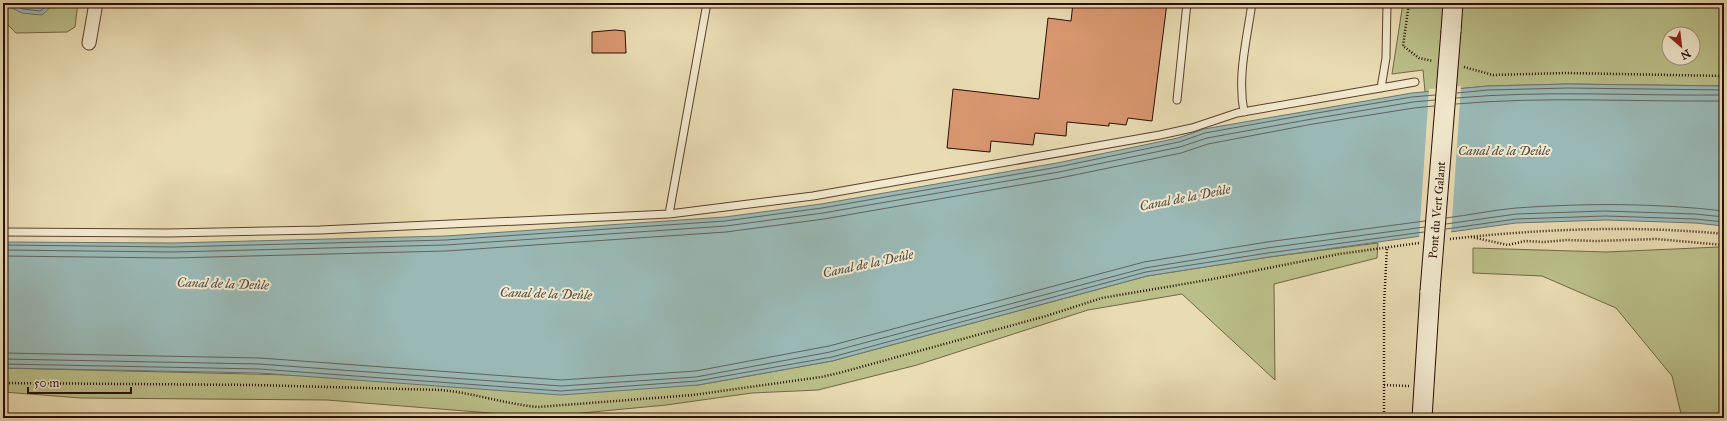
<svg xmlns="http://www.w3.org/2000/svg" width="1727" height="421" font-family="'IM FELL Great Primer',serif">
	<rect width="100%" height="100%" fill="#e9dbb2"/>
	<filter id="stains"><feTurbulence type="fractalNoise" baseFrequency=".005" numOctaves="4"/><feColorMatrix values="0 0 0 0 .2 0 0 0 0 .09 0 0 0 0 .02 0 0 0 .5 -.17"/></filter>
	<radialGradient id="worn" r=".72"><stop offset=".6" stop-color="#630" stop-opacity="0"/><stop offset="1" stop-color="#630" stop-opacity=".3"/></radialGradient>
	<path fill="#babf89" stroke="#726646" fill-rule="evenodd" d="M3 3 6 5 54 6 55 3H78L75 27 67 32 16 33 3 20Z
		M1403 3H1724V86L1568 84 1488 86 1425 92 1423 70 1392 74ZM1669 34H1693V58H1669Z
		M1378 243 1377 258 1274 284 1275 380 1182 294 1088 310 917 365 818 390 752 393 666 405 540 417 327 400 81 398 3 392V368L698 385 832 361 1147 276 1269 257Z
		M1719 247 1724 248V418H1682L1672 376 1616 308 1542 276 1473 273V248L1606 252Z"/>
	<path fill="#9ab9b6" stroke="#6d746e" d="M4 3H55L42 15 22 13 6 5Z
		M1568 84 1724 86V226L1695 223 1606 220 1516 223 1269 257 1147 276 832 361 698 385 561 395 259 373 3 368V242L173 243 446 236 725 217 821 204 1057 163 1178 138 1204 129 1412 93 1488 86Z"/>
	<path fill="#e9dbb2" d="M1461 86 1451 235 1419 239 1429 89Z"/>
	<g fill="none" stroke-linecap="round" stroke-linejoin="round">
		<path stroke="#62625c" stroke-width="1" d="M10 3 23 9 40 11 51 3
			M1457 93 1488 90 1568 88 1724 90
			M1456 98C1545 90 1635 96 1724 95
			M1456 104C1545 96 1634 102 1724 101
			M1446 218C1470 215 1493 210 1516 208 1585 203 1656 203 1724 211
			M1446 224 1516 214 1605 211 1695 214 1724 217
			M1446 229 1516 219 1606 216 1695 219 1724 222
			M3 245 173 247 446 240 725 221 822 208 1058 167 1179 142 1205 133 1311 114 1412 97 1435 95
			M3 250 173 252 446 245 726 226 823 213 1059 172 1180 147 1207 138 1312 119 1413 102 1435 100
			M3 256 173 258 446 251 726 232 824 219 1060 178 1181 153 1208 144 1313 124 1414 108 1434 106
			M3 353 260 358 561 380 696 371 829 346 1144 262 1267 242 1425 221
			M3 359 259 364 561 386 696 377 830 352 1145 268 1267 248 1425 227
			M3 364 259 369 561 391 697 381 832 357 1146 272 1268 253 1424 232"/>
	</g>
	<path fill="#d99770" stroke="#2a0c03" d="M1073 3H1167L1152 121 1128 118 1126 125 1109 123V126L1067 122 1066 136 1035 133 1033 145 991 141 990 152 947 148 953 89 1039 99 1048 18 1071 21Z
		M615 30 625 31 626 53H592V32Z"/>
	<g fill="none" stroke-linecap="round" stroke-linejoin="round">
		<g stroke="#5a402f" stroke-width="9">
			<path id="service" d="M1381 88 1386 58 1387 3
				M1177 100 1187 3
				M1244 112C1237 76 1247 39 1252 3
				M669 214 707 3
				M3 232 168 233 320 230 669 214 813 196 1160 135 1192 128 1237 113 1415 82"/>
		</g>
		<g stroke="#5a402f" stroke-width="15">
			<path id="minor" d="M89 43 96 3"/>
		</g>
		<g stroke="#2a0c03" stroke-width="21">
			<path id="secondary" d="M1451 31 1453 3
				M1422 418 1430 291"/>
		</g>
		<path stroke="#2a0c03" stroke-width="2.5" stroke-dasharray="1 2" stroke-linecap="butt" d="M1409 3 1403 46 1419 58 1433 61
			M1464 67 1493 75 1567 73 1724 76
			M1471 237 1508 245 1525 241 1544 242 1567 240 1596 241 1656 239 1724 245
			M1450 239C1540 229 1633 225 1724 234
			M3 383 254 385 441 390C474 393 505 404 538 407L693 395 821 377 839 373 1046 316 1102 298 1213 279 1339 254 1419 243
			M1384 385 1409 386
			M1384 418V305L1387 247"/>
		<use href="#service" stroke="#f1e8cd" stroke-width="7"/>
		<use href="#minor" stroke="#f1e8cd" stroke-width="13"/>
		<use href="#secondary" stroke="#f1e8cd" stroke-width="19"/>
		<g stroke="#2a0c03" stroke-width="21" stroke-linecap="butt">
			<path id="secondary-bridge" d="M1430 291 1451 31"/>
		</g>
		<use href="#secondary-bridge" stroke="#f1e8cd" stroke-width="19"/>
	</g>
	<g text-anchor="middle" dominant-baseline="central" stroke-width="4" stroke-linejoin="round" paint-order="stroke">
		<g font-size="12" fill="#2a0c03" stroke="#f1e8cd">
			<text transform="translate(1437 210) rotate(-85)">Pont du Vert Galant</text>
		</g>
		<g font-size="13" font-style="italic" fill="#514942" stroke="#f1e8cd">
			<text x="1504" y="151">Canal de la Deûle</text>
			<text transform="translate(1185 198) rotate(-11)">Canal de la Deûle</text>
			<text transform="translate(868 264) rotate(-12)">Canal de la Deûle</text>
			<text transform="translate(223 284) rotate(2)">Canal de la Deûle</text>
			<text transform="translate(546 294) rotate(2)">Canal de la Deûle</text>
		</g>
	</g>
	<rect width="1727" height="421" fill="none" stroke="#e9dbb2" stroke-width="16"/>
	<rect x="4" y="4" width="1719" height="413" fill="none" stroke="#2a0c03" stroke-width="2"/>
	<rect x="8" y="8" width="1711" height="405" fill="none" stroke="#2a0c03"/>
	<g transform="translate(1681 46) rotate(152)"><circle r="19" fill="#f1e8cd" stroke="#a1907c"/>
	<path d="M0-3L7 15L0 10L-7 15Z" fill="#8f2418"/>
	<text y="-6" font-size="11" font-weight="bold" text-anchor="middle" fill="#2a0c03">N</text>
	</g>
	<path d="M28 387v6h103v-6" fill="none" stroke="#2a0c03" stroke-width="2"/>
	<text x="34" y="387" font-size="12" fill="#2a0c03" stroke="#f1e8cd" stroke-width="3" paint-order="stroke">50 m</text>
	<rect width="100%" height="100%" filter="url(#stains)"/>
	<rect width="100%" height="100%" fill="url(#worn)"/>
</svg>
